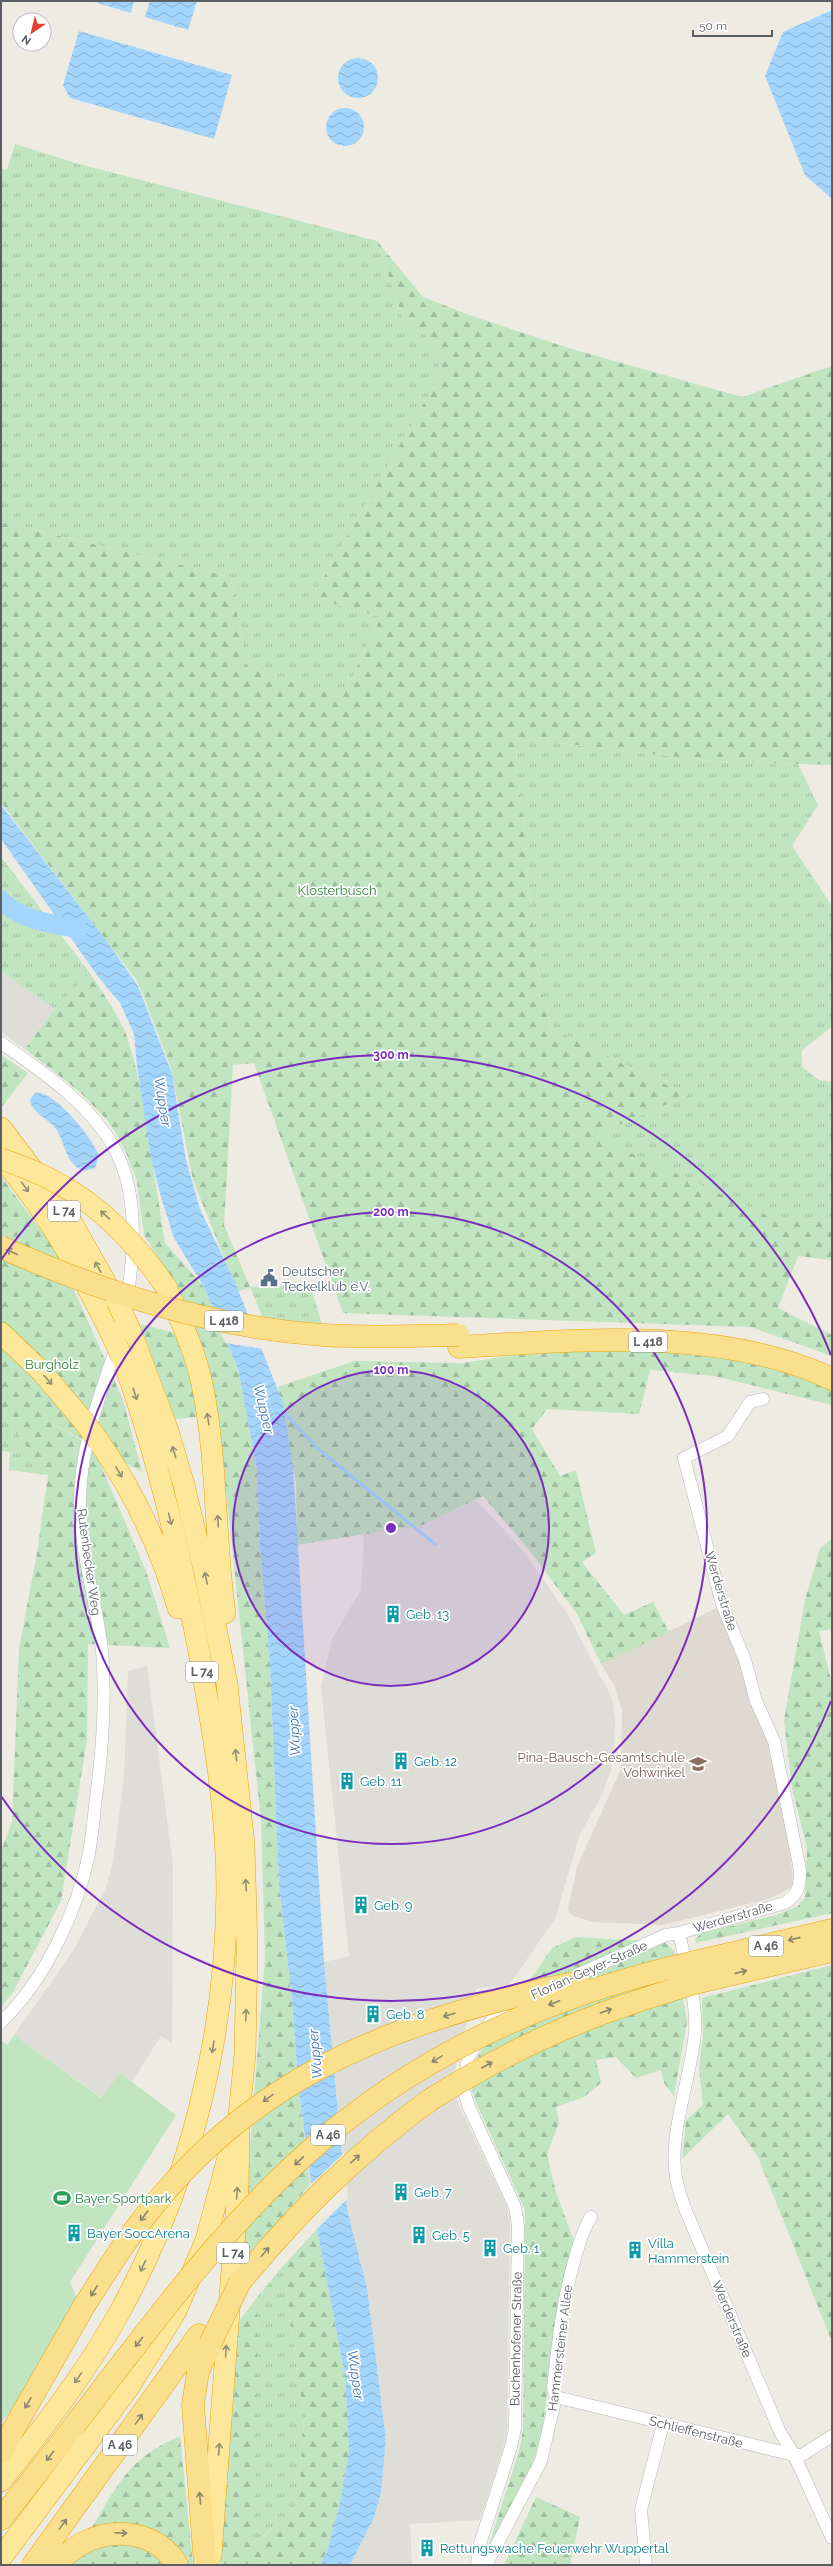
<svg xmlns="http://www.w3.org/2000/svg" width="833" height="2566" font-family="Raleway,sans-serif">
	<defs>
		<pattern id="grass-tufts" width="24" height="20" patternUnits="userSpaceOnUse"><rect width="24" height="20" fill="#c0e5c0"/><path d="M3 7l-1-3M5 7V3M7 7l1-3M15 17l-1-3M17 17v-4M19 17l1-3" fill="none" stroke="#9fbda0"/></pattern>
		<pattern id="forest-firs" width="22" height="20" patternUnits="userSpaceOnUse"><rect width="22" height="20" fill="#c0e5c0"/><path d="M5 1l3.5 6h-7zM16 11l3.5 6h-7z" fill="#9fbda0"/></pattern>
		<pattern id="water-waves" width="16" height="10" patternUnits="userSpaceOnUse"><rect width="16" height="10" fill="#a4d6fd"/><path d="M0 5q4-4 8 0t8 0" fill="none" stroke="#89b1d0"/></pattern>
	</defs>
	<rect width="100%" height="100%" fill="#eeebe3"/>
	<path fill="#dfddd8" d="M1 971 55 1009 25 1049 1 1032Z
		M476 1500 521 1548 567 1613 612 1698 615 1721 614 1750 611 1770 601 1797 580 1834 555 1919 509 1985 476 1989 456 2063 454 2084 458 2103 507 2207 510 2223 507 2435 480 2520 410 2524 412 2565H350L374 2518 381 2492 386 2439 367 2288 347 2209 324 1962 349 1956 321 1687 332 1639 361 1590 364 1534 423 1524Z
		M147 1666 173 1865 172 2043 161 2036 131 2083 120 2074 102 2098 14 2035 73 1951 106 1888 113 1862 124 1775 128 1671Z"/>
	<path fill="#dedad1" d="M719 1607 768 1735 784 1807 794 1886 768 1899 663 1925 594 1922 573 1916 568 1910 577 1867 621 1769 622 1710 614 1685 601 1664Z"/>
	<path fill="url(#grass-tufts)" d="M15 144 79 164 377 241 404 323 433 340 441 373 312 598 381 617 342 698 246 666 231 577 1 522V168L7 170Z
		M526 739 712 761 798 764 818 805 792 846 832 906V1027L802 1050V1067L819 1080 832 1082V1221L775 1219 593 1136 688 1095 551 1029 537 968 516 754Z
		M1 857 90 973 55 1009 1 971Z
		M310 1285 322 1324 263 1318 250 1287Z
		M1 1413 48 1475 9 1470 10 1452 1 1451Z
		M283 2266 304 2418 299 2499 289 2517 253 2543 258 2296Z"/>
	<path fill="url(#forest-firs)" d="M377 241 423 297 472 316 572 349 742 397 832 366V765L712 761 526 739 516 754 537 968 551 1029 688 1095 594 1136 775 1219 832 1221V1260L798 1256 778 1308 832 1335V1356L751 1327 343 1313 254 1063 233 1065 224 1225 250 1287 238 1292 193 1180 171 1068 138 982 1 803V522L231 577 246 666 342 698 381 617 312 598 441 373 433 340 404 323Z
		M90 973 112 1007 125 1031 134 1060 142 1096 165 1243 204 1287 238 1369 257 1470 260 1546 270 1665 279 1886 292 1999 298 2084 310 2185 241 2263 265 1958 261 1820 218 1415 175 1419 140 1324 195 1338 174 1283 144 1235 137 1181 127 1155 117 1135 108 1121 81 1093 25 1049 55 1009Z
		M1 1055 28 1073 1 1108Z
		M1 1176 57 1252 123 1400 142 1472 44 1419 93 1447 146 1571 170 1648 88 1644 87 1739 61 1901 12 1994 1 2006V1851L12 1822 19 1649 37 1553 48 1475 1 1413Z
		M554 1349 680 1351 780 1364 832 1387V1405L714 1376 650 1370 639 1414 547 1409 532 1429 560 1476 576 1470 596 1553 582 1562 624 1615 653 1602 669 1632 601 1664 577 1614 530 1551 483 1496 423 1525 297 1545 296 1483 278 1387 354 1361 463 1363Z
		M832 1539V1629L819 1631 832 1684V1913L696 1943 695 1939 702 1933 776 1915 797 1907 805 1898 807 1847 792 1789 784 1720 805 1600 820 1548Z
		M576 1937 664 1942 674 1951 687 2021 674 2096 664 2083 661 2070 636 2078 616 2057 596 2060 601 2083 584 2097 556 2107 559 2123 547 2154 555 2189 575 2244 554 2343 541 2439 526 2479 484 2561 520 2448 523 2429 525 2210 479 2109 472 2092 469 2073 482 2049 552 1948Z
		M832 1965V2342L758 2157 728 2114 682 2159 686 2120 703 2105 699 2068 703 2036 702 1998Z
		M317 2229 345 2376 349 2452 339 2507 327 2551 320 2565H220L236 2325 258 2296 254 2543 289 2517 299 2499 304 2418 283 2266Z
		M180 2436 193 2565H184L180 2557 89 2533C116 2487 128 2458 180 2436Z
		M536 2497 580 2517 570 2565H504Z
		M140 2543 169 2565H64L91 2547Z"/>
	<path fill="#c0e5c0" d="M14 2035 101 2098 120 2073 176 2115 70 2282 78 2301 18 2402 1 2423V2041L8 2045Z"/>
	<path fill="url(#water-waves)" d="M91 1H134L131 13Z
		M150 1H197L188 30 145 17Z
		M832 10V199L805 175 765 76 783 32Z
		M79 31 232 75 214 139 70 98 63 85Z
		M338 78a20 20 0 1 1 40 0a20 20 0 1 1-40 0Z
		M326 127a19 19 0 1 1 38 0a19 19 0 1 1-38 0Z
		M1 805 106 940 138 986 172 1074 186 1160 200 1209 235 1282 283 1403 293 1467 324 1962 347 2209 367 2288 386 2439 381 2492 374 2518 350 2565H320L327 2551 339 2507 349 2452 345 2376 317 2229 298 2084 292 1999 279 1886 270 1665 260 1546 257 1470 238 1369 204 1287 174 1238 161 1197 151 1158 137 1067 134 1034 120 1003 99 978 1 839Z
		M35 1093C54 1089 94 1140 99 1156L95 1168 84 1171C65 1164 66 1144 56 1129 49 1119 30 1112 30 1099Z"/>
	<path fill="#eeebe3" d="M211 1310 251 1318 264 1349 225 1343Z
		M344 2153 348 2198 315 2231 309 2186Z"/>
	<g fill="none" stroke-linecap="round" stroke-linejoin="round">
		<path stroke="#a4d6fd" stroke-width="3" d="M282 1410 318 1449 435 1544"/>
		<path stroke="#a4d6fd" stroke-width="19" d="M1 900C20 920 52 924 78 929"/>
		<g stroke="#b6b9bd" stroke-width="13">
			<path id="minor" d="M1 1043C114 1120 148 1160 127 1301
				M763 1399 750 1402 728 1436 684 1458 722 1604 745 1660 756 1701 774 1741 800 1870C800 1885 799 1894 785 1903L679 1933C686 1965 697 2000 695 2032 691 2077 671 2127 675 2170 676 2184 681 2198 686 2211L780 2432 794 2455 832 2538
				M568 1979 666 1935 679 1933
				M1 2022C44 1982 78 1910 89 1853 93 1832 94 1811 97 1790 103 1743 106 1698 102 1651 97 1603 81 1556 80 1507 79 1450 99 1397 117 1345
				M556 2397 794 2455H802L832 2436
				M477 2565 479 2547 511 2447 515 2428 518 2225 515 2207 469 2107 463 2089 468 2058 483 2032 500 2010 511 2005
				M486 2565 541 2461 556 2397 553 2388C558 2341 563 2296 577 2251 581 2239 584 2227 591 2217
				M646 2565 641 2510 663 2424"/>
		</g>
		<g stroke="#eca405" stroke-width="22">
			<path id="trunk" d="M1 1128 69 1218 116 1301
				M1 1157C46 1210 79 1269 110 1331
				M166 1287C180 1319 195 1350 202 1384 218 1460 214 1537 225 1613
				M130 1330 168 1431 184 1485 205 1574 227 1684 244 1845 247 1948 245 2054 239 2116 238 2188 211 2555
				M1 1333 42 1372 81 1418
				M98 1440C133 1491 161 1548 178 1608
				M1 2481C43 2428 85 2374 118 2315 190 2185 226 2038 227 1890 227 1810 213 1731 199 1652 180 1552 157 1453 122 1357
				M1 2558 129 2387 176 2311 206 2240 230 2150"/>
		</g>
		<g stroke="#eca405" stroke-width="23">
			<path id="motorway" d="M459 1347C578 1340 721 1326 832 1379
				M699 1961 832 1930
				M703 1981 832 1951
				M240 2282C298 2212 357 2153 430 2100
				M1 2451 84 2306 115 2258
				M1 2519 74 2426
				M33 2565 199 2335
				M54 2565C63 2557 72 2549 83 2543 115 2526 158 2532 177 2565
				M205 2565 193 2405 198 2372 210 2344"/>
		</g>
		<use href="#minor" stroke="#fff" stroke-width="12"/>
		<use href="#trunk" stroke="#fce79b" stroke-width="21"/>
		<use href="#motorway" stroke="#fadf8d" stroke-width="22"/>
		<g stroke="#eca405" stroke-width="22" stroke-linecap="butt">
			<path id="trunk-bridge" d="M1 1159C76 1183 122 1223 166 1287
				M117 1301 130 1330
				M110 1331 122 1357
				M81 1418 98 1440"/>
		</g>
		<g stroke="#eca405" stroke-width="23" stroke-linecap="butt">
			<path id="motorway-bridge" d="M1 1247C104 1293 210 1327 323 1335 368 1338 413 1336 458 1335
				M430 2100C521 2042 600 2010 703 1981
				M115 2258C231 2083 380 2024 578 1982
				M210 2344 240 2282
				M74 2426C150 2327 226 2222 322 2140 431 2047 560 1992 699 1961"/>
		</g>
		<use href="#trunk-bridge" stroke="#fce79b" stroke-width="21"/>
		<use href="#motorway-bridge" stroke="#fadf8d" stroke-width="22"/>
	</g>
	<defs><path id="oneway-shaft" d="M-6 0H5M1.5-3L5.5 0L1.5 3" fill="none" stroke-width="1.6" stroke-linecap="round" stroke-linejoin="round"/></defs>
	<g stroke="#938f77">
		<use href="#oneway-shaft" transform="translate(25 1187) rotate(54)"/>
		<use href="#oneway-shaft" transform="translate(105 1215) rotate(-139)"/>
		<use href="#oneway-shaft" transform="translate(98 1267) rotate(-119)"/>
		<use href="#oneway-shaft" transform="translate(48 1380) rotate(48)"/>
		<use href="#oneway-shaft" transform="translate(135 1394) rotate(72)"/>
		<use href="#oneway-shaft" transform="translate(208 1419) rotate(-99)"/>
		<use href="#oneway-shaft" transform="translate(174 1452) rotate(-107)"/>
		<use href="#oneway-shaft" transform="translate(119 1472) rotate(59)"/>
		<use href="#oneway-shaft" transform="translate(170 1519) rotate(76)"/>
		<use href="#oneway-shaft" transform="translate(218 1521) rotate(-93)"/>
		<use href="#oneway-shaft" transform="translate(206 1578) rotate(-102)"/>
		<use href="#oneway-shaft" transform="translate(236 1755) rotate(-97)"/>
		<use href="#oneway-shaft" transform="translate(246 1885) rotate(-93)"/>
		<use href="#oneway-shaft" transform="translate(246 2015) rotate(-87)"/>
		<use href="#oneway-shaft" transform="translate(213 2047) rotate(99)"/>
		<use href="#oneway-shaft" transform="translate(237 2193) rotate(-86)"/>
		<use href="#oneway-shaft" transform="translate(143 2266) rotate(115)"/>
		<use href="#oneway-shaft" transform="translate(226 2351) rotate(-86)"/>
		<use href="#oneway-shaft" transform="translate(78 2378) rotate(124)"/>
		<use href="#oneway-shaft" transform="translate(219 2449) rotate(-86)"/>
	</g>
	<g stroke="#8b8570">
		<use href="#oneway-shaft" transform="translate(12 1252) rotate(-156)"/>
		<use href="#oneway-shaft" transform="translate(794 1939) rotate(167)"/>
		<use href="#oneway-shaft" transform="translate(741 1972) rotate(-13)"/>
		<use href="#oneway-shaft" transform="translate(554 2003) rotate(159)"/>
		<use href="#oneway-shaft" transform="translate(606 2011) rotate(-20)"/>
		<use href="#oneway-shaft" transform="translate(449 2015) rotate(164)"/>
		<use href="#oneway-shaft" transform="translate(437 2059) rotate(149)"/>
		<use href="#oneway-shaft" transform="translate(487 2065) rotate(-30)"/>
		<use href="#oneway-shaft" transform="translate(268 2098) rotate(145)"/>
		<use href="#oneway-shaft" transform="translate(355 2159) rotate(-42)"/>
		<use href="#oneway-shaft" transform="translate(299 2161) rotate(137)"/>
		<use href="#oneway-shaft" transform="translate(144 2216) rotate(127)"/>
		<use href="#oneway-shaft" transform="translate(265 2252) rotate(-50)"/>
		<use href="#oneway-shaft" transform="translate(94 2291) rotate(122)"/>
		<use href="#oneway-shaft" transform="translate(139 2342) rotate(128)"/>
		<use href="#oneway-shaft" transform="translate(28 2403) rotate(120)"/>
		<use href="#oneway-shaft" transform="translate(139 2419) rotate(-54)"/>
		<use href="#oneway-shaft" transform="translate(50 2456) rotate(128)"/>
		<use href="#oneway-shaft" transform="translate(200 2498) rotate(-95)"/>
		<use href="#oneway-shaft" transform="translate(63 2524) rotate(-54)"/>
		<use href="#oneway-shaft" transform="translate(121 2533) rotate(2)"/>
	</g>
	<circle cx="391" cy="1528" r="158" fill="#7b2cbf" fill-opacity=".12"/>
	<g fill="none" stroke="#7b2cbf" stroke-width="2">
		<circle cx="391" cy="1528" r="158"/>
		<circle cx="391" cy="1528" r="316"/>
		<path d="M831 1701A473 473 0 0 1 1 1796M1 1260A473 473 0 0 1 831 1355"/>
	</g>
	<defs>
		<g id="civic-bare" transform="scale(1.38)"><path d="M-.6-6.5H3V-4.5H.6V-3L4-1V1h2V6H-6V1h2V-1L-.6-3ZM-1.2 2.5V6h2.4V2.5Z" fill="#5c6f8a" stroke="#fff" stroke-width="2.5" paint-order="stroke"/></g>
		<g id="building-bare" transform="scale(1.38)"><path d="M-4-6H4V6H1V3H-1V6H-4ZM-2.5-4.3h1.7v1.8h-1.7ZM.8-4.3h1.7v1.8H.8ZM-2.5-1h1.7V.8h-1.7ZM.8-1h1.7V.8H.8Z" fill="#0f9aa8" stroke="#fff" stroke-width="2.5" paint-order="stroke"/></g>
		<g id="school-bare" transform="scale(1.38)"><path d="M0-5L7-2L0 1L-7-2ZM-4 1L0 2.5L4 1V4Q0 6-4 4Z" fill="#8d6e63" stroke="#fff" stroke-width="2.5" paint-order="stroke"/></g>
		<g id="stadium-bare" transform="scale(1.38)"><path d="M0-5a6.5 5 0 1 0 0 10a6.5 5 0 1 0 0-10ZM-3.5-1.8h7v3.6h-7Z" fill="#2e9e5b" stroke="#fff" stroke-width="2.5" paint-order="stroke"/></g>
	</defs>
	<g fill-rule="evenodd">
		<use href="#civic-bare" x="269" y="1278"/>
		<use href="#building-bare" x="393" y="1614"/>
		<use href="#building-bare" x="401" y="1761"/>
		<use href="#school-bare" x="698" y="1764"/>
		<use href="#building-bare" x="347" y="1781"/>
		<use href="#building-bare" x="361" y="1905"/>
		<use href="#building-bare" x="373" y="2014"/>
		<use href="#building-bare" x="401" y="2192"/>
		<use href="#stadium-bare" x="62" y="2198"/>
		<use href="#building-bare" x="74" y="2233"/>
		<use href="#building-bare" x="419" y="2235"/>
		<use href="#building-bare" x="490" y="2248"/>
		<use href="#building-bare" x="635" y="2250"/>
		<use href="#building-bare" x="427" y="2548"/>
	</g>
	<g text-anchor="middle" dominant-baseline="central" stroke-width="3.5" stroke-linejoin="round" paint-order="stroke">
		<g fill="#fff" stroke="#8c8f92" stroke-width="1">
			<rect x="48" y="1201" width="32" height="20" rx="3"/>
			<rect x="205" y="1311" width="38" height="20" rx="3"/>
			<rect x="629" y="1332" width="38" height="20" rx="3"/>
			<rect x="186" y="1662" width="32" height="20" rx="3"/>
			<rect x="749" y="1936" width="34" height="20" rx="3"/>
			<rect x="311" y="2125" width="34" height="20" rx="3"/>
			<rect x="217" y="2243" width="32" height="20" rx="3"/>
			<rect x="103" y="2435" width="34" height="20" rx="3"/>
		</g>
		<g font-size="12" font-weight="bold" fill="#5b5f64">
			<text x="64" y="1211">L 74</text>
			<text x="224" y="1321">L 418</text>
			<text x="648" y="1342">L 418</text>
			<text x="202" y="1672">L 74</text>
			<text x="766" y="1946">A 46</text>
			<text x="328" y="2135">A 46</text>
			<text x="233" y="2253">L 74</text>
			<text x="120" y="2445">A 46</text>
		</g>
		<g font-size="13" fill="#37863b" stroke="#fff">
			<text x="337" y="890">Klosterbusch</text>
			<text x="52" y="1364">Burgholz</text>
		</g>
		<g font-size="13" fill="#4e5e75" stroke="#fff" text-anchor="start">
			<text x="282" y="1271">Deutscher<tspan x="282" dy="15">Teckelklub e.V.</tspan></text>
		</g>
		<g font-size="13" fill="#5b5f64" stroke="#fff">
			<text transform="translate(89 1562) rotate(82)">Rutenbecker Weg</text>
			<text transform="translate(721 1591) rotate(73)">Werderstraße</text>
			<text transform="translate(733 1917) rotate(-16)">Werderstraße</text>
			<text transform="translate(589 1970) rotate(-24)">Florian-Geyer-Straße</text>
			<text transform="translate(732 2319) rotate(67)">Werderstraße</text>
			<text transform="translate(516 2339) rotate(-89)">Buchenhofener Straße</text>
			<text transform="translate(560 2348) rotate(-83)">Hammersteiner Allee</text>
			<text transform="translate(696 2432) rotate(14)">Schlieffenstraße</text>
		</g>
		<g font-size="13" fill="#0d838f" stroke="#fff" text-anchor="start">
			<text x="406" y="1614">Geb. 13</text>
			<text x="414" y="1761">Geb. 12</text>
			<text x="360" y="1781">Geb. 11</text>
			<text x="374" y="1905">Geb. 9</text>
			<text x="386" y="2014">Geb. 8</text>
			<text x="414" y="2192">Geb. 7</text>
			<text x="87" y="2233">Bayer SoccArena</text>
			<text x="432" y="2235">Geb. 5</text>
			<text x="648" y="2243">Villa<tspan x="648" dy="15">Hammerstein</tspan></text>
			<text x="503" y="2248">Geb. 1</text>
			<text x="440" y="2548">Rettungswache Feuerwehr Wuppertal</text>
		</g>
		<g font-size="13" fill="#785e54" stroke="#fff" text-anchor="end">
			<text x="685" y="1757">Pina-Bausch-Gesamtschule<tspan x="685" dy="15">Vohwinkel</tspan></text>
		</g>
		<g font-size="13" fill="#27864d" stroke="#fff" text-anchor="start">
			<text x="75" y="2198">Bayer Sportpark</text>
		</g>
		<g font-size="14" font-style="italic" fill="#4177ae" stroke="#fff">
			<text transform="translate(163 1102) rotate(81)">Wupper</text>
			<text transform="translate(264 1409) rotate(77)">Wupper</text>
			<text transform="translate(294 1731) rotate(-93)">Wupper</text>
			<text transform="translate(315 2054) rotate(-95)">Wupper</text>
			<text transform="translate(356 2375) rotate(82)">Wupper</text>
		</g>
	</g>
	<circle cx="391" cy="1528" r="6" fill="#7b2cbf" stroke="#fff" stroke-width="2"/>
	<g font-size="12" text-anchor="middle" font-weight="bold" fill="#7b2cbf" stroke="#fff" stroke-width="3.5" stroke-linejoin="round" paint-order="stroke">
		<text x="391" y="1059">300 m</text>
		<text x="391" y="1216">200 m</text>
		<text x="391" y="1374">100 m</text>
	</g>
	<rect width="833" height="2566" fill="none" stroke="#5b5f64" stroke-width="4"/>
	<g transform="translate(32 32) rotate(215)"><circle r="19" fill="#ffffff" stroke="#bdbfc1"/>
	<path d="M0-3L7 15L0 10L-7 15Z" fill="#e53f31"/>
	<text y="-6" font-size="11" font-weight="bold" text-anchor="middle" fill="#5b5f64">N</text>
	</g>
	<path d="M693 30v6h79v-6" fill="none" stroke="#5b5f64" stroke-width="2"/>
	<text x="699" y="30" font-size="12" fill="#5b5f64" stroke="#ffffff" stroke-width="3" paint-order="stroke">50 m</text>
</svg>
